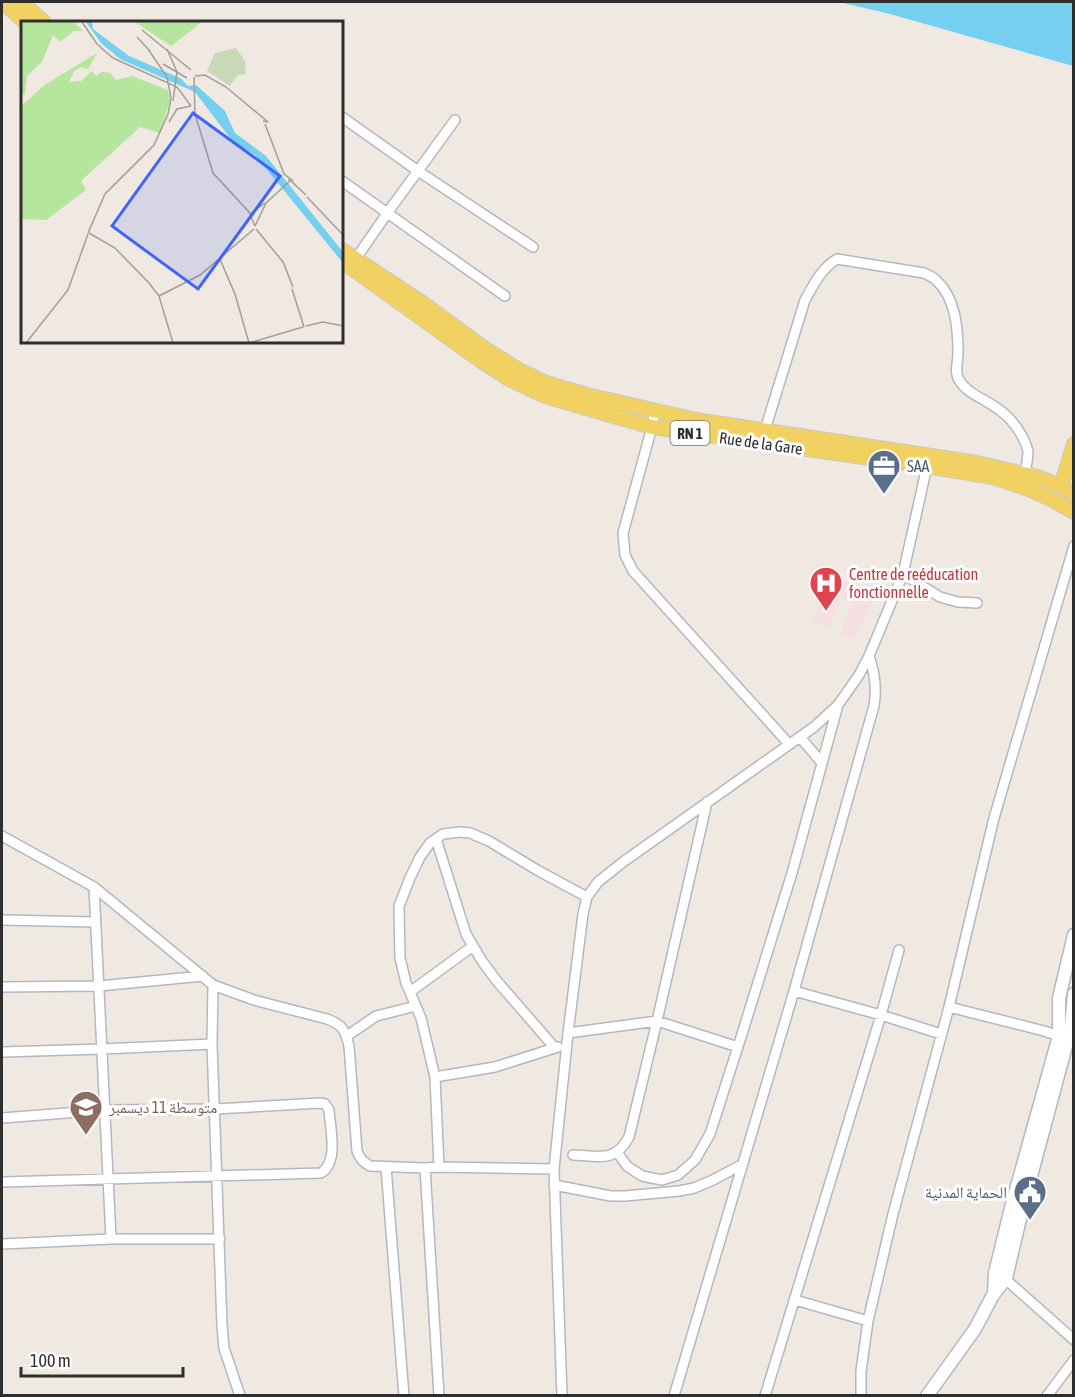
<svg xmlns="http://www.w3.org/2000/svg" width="1075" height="1397" font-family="'Asap Condensed','Noto Naskh Arabic',sans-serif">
	<rect width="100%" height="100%" fill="#efe9e1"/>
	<path fill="#f5dfe0" d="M833 576 862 590 863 588 872 592V594L876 596 855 640 840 633 854 604 841 599 828 627 813 620Z"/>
	<path fill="#75cff0" d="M839 2H1073V66L890 14Z"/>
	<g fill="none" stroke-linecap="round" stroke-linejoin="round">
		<g stroke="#b4b7c1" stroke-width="12">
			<path id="minor" d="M342 117 418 171 533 247
				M342 181 505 296
				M355 260 388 212 455 120
				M655 410 652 427 623 533 625 555 633 571 789 744
				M765 430 805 300C814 284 821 269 837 259L924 273C928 275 933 277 936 280 956 298 958 329 958 353 958 363 954 372 959 380 965 390 975 395 984 400 1003 411 1013 419 1023 438 1025 442 1027 447 1028 451 1028 458 1026 467 1025 474
				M903 574 940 597 958 602 977 603
				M800 737 822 763
				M2 836 94 887 213 985 254 1000 327 1019C343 1025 345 1030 349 1046L357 1151C360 1159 363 1162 370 1166L425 1168 439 1167 554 1169
				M436 839 466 934 482 961 496 980 555 1048
				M94 887 111 1239
				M2 920 95 922
				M213 985 212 1044 222 1326 224 1348 240 1396
				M2 987 99 986 203 976
				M794 991 881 1015 941 1034
				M410 992 473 946
				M949 1007 1044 1031 1059 1036
				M568 1033 657 1021 738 1047
				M347 1036 376 1016 416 1006
				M2 1052 102 1049 212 1044
				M435 1077 495 1067 558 1047
				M2 1118 105 1110 215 1109 320 1103 325 1104 329 1110C330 1128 339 1162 321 1173L2 1182
				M617 1152 627 1166 642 1176 662 1180 678 1175 695 1160 710 1134 742 1034 792 873 838 705
				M573 1155C599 1156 615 1163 629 1137L657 1021 707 802
				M386 1167 404 1396
				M439 1167 435 1077 421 1018 406 983 400 958 399 906 410 878 420 857 430 843 443 834 460 832 470 833 489 841 537 870 587 897
				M425 1168 439 1396
				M554 1185 611 1196H625L679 1191 694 1188 713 1180 743 1164
				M2 1244 111 1239H220
				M1003 1277 1074 1340
				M795 1300 868 1321
				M562 1396 554 1169 568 1033 583 914 587 897 598 882 623 862 814 727 838 705 859 675 869 656 903 574 927 466
				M674 1396 794 991 874 706C877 688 875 673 869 656
				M765 1396 881 1015 899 950
				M861 1396V1371L868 1321 893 1214 949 1007 994 818 1074 546
				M1047 1396 1074 1360"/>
		</g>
		<g stroke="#b4b7c1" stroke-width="15">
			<path id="secondary" d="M994 1293 995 1273 1012 1204 1059 1036V998L1074 935
				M927 1396 975 1329 993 1295 1006 1278 1023 1206 1071 1027 1074 994"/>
		</g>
		<g stroke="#c9c9c9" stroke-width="16">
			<path id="primary" d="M3 2 25 22
				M21 2 44 22
				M342 250 424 304 481 346 517 369 546 383 587 395 696 420 977 463 1037 477 1061 486 1074 494
				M342 261 477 358 509 379 545 396 652 427 927 466 993 477 1026 488 1051 499 1074 512
				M1061 486 1074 444"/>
		</g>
		<use href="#minor" stroke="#fff" stroke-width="9"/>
		<use href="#secondary" stroke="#fff" stroke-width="12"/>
		<use href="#primary" stroke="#f2d163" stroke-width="14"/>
	</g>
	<defs>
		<g id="office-pin" transform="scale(1.725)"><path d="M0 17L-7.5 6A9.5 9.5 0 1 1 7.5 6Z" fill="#5c6f8a" stroke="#fff"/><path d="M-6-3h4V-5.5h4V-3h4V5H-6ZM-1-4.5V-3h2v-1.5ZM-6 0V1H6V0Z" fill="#fff"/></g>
		<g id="hospital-pin" transform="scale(1.725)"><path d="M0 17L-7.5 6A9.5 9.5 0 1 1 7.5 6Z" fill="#e0444e" stroke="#fff"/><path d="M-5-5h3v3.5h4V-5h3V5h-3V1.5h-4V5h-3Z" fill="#fff"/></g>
		<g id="school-pin" transform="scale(1.725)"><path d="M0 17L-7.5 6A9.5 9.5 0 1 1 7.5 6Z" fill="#8d6e63" stroke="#fff"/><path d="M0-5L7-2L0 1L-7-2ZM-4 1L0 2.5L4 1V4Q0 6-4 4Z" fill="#fff"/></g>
		<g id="civic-pin" transform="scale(1.725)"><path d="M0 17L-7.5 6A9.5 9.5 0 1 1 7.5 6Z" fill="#5c6f8a" stroke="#fff"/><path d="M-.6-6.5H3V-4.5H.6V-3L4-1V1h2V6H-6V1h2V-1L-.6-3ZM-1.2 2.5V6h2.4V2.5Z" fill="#fff"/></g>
	</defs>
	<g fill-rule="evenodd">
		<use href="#office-pin" x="884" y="466"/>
		<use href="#hospital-pin" x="826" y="583"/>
		<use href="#school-pin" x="86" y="1107"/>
		<use href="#civic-pin" x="1030" y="1192"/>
	</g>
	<g text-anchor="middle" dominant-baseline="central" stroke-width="6" stroke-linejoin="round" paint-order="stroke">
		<rect fill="#fff" stroke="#6d6d6d" stroke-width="1.5" x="670.5" y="421" width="39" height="24" rx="4.5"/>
		<g font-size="15" font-weight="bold" fill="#2e2e2e">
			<text x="690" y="433">RN 1</text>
		</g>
		<g font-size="16" fill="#2e2e2e" stroke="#fff">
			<text transform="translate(761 443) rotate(8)">Rue de la Gare</text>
		</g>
		<g font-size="16" fill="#4e5e75" stroke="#fff" text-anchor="start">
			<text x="907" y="466">SAA</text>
			<text x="1007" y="1192" text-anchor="end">الحماية المدنية</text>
		</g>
		<g font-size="16" fill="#be3a42" stroke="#fff" text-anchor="start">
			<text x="849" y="574">Centre de reéducation<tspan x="849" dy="18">fonctionnelle</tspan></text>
		</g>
		<g font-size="16" fill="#785e54" stroke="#fff" text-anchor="start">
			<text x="109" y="1107">متوسطة 11 ديسمبر</text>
		</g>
	</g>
	<g transform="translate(21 21)">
		<rect width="322" height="322" fill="#efe9e1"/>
		<path d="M0 1H53L62 10H53L39 21 32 14 21 41 6 55 4 73 0 74ZM114 1H181L150 25ZM76 32 67 48 60 46 53 50 48 61 60 60 71 50 75 55 81 51 89 52 95 59 111 55 147 69 149 79 139 112 119 106 60 160 65 169 25 199 0 198V85L25 63Z" fill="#b6e59e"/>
		<path d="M215 27 224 40 225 53 217 54 209 65 186 50 194 32Z" fill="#c8d9b8"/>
		<path d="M65 1H71L72 8 108 35 159 57 167 65 175 64 204 90 214 112 245 135 322 231V242L234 134 212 121 174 71 99 38 80 22Z" fill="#75cff0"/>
		<path fill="none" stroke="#a29e99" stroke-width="1.5" d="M61 1 76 23 92 37 156 66 170 85M121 9 170 49M116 16 129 30M146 28 156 51 152 80M142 43 166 57M174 55 184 54 205 66 247 101 242 100M173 56 174 93 192 152 228 191 234 205M148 101 156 88 170 85M244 103 263 153 271 159H267M270 160 285 174M286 176 323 215M229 193 244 182M234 205 245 182 269 160M235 208 262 241 272 266M67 212 84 173 133 124 147 93 150 77 146 56 127 28M68 212 94 227 128 262 138 275 152 322M198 236 214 273 228 322M271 268 283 306M138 275 179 254 233 208M285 305 302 301 323 305M5 322 47 269 67 213M228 322 282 306"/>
		<path fill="#4264fb" fill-opacity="0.15" stroke="#4264fb" stroke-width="3" d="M172 92 259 155 177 268 91 205Z"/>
		<rect width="322" height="322" fill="none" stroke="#2e2e2e" stroke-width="3"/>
	</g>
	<rect width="1075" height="1397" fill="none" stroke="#2e2e2e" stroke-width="6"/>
	<path d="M21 1367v9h162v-9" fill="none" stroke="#2e2e2e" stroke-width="3"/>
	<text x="30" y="1367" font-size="18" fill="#2e2e2e" stroke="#ffffff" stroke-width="4.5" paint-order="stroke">100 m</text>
</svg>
